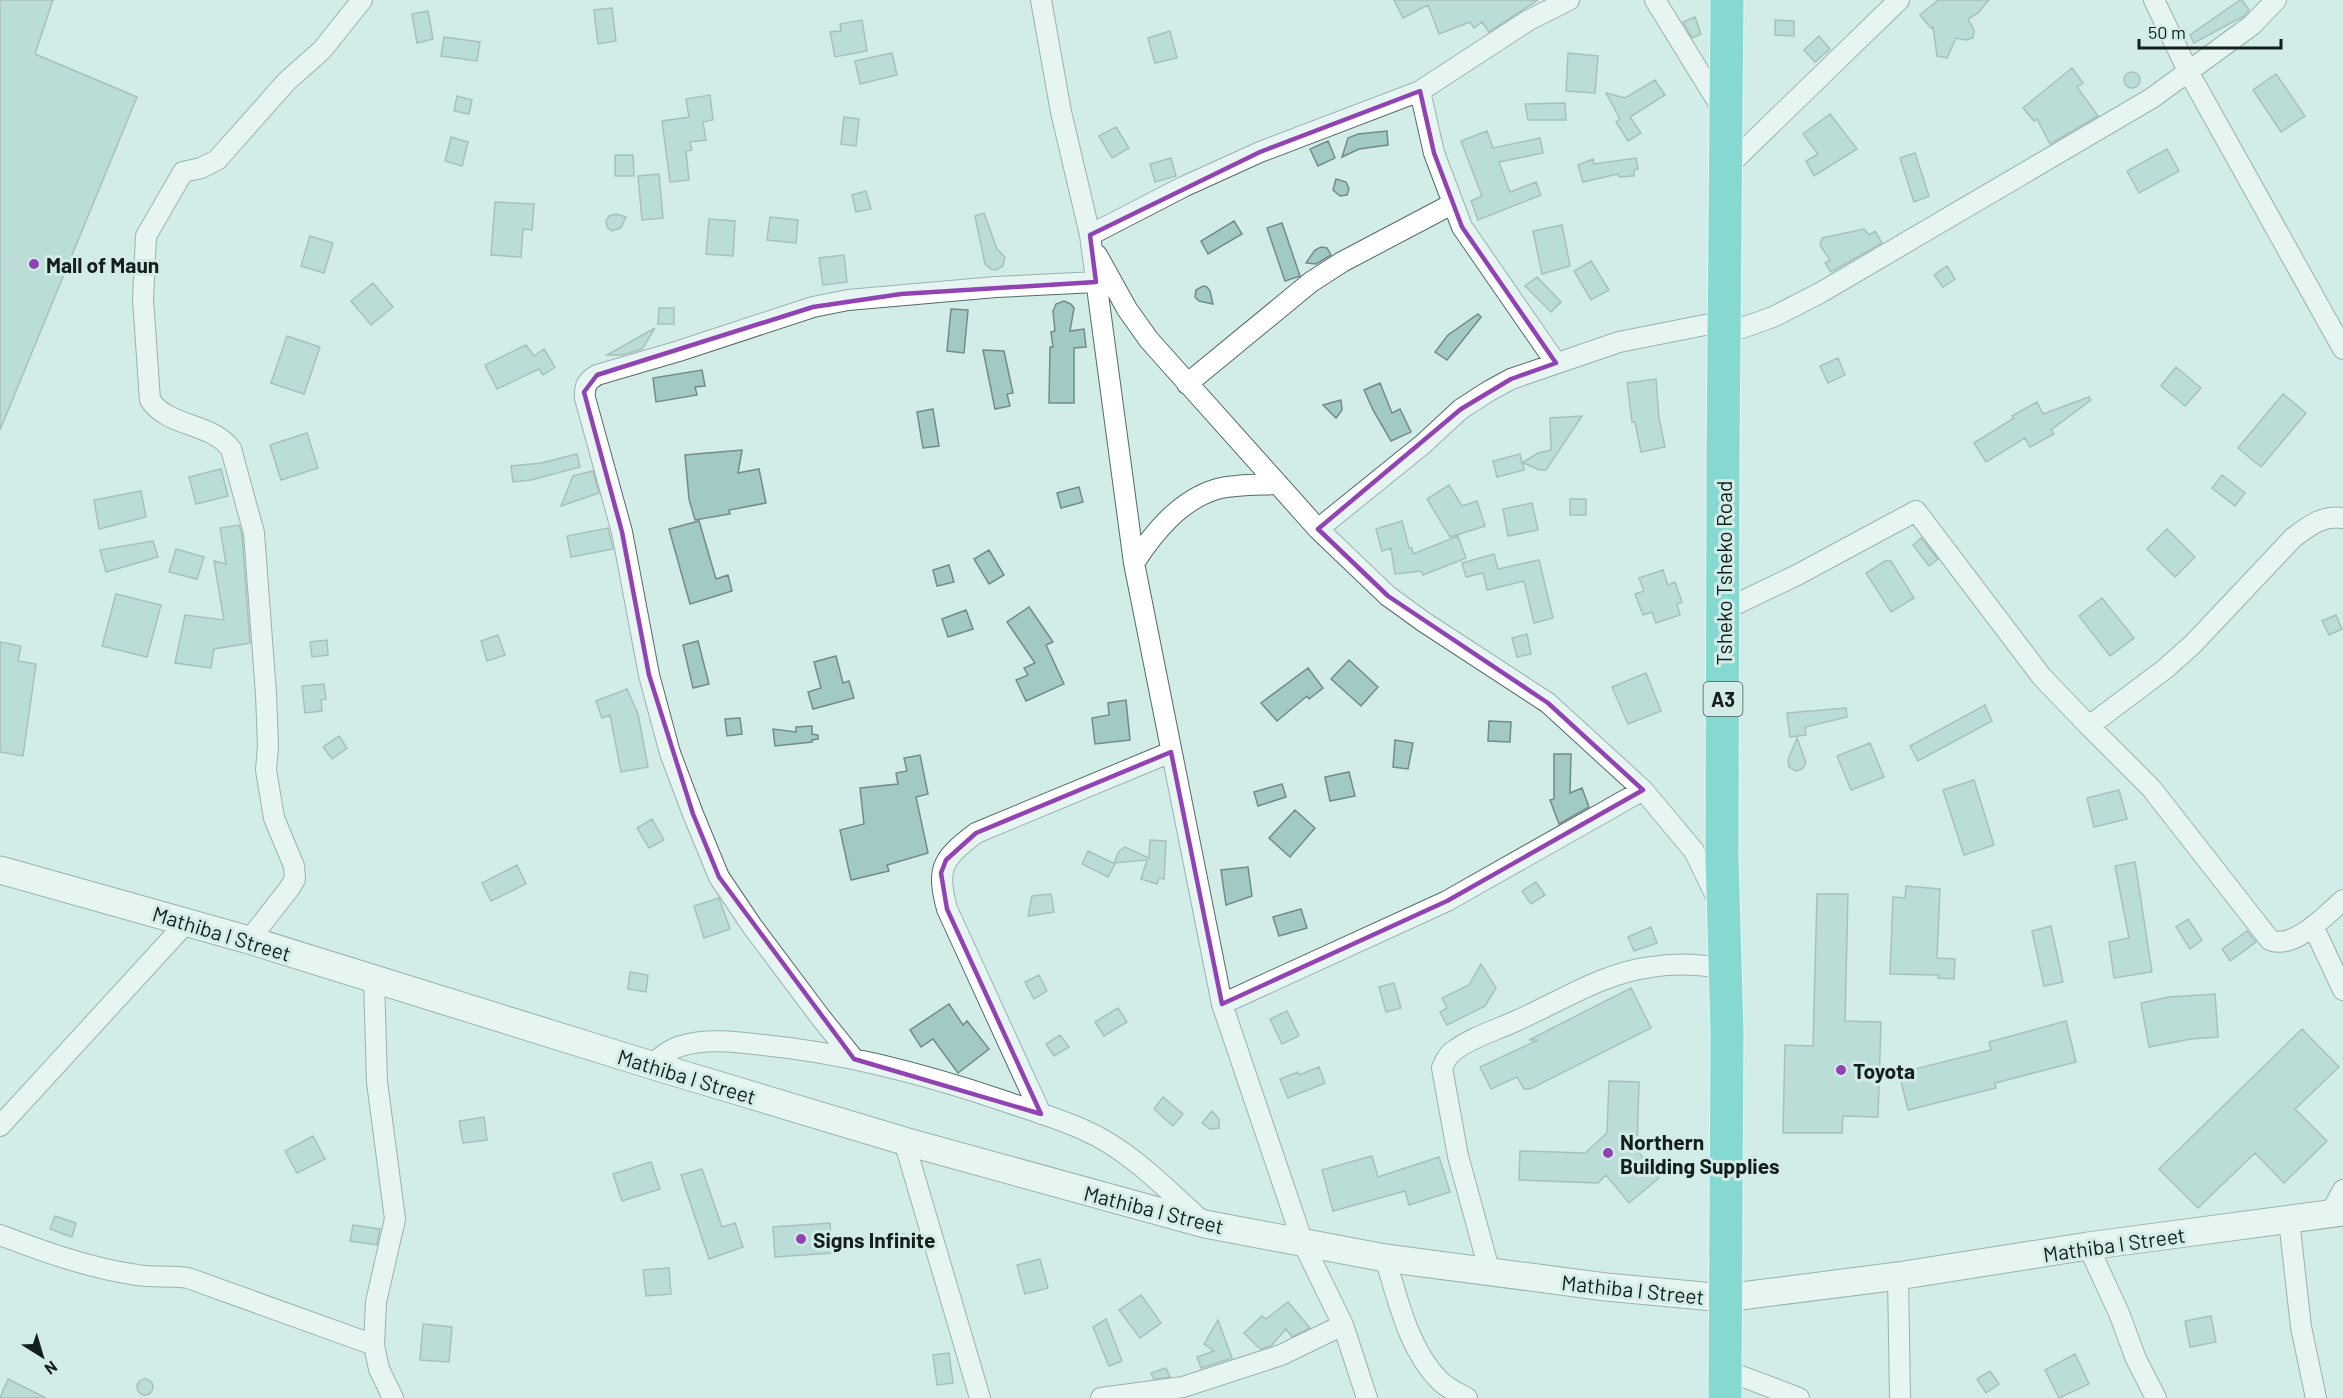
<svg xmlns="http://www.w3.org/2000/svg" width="2343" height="1398" font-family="Barlow,sans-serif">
	<rect width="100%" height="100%" fill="#d2ece8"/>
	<path fill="#a1cac4" stroke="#748b88" stroke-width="1.5" d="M0 0H53L35 54 137 97 0 430Z
		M1394 0H1538L1489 32 1482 22 1474 28 1470 22 1439 34 1428 5 1403 18Z
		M1938 0H1989L1978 13 1968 19 1974 30 1973 38 1966 40 1956 38 1947 58 1937 56 1933 27 1931 28 1920 15Z
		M2240 0H2242L2249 10 2244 16 2194 43 2190 35Z
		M612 8 616 41 598 44 594 10Z
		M428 11 433 39 417 43 412 14Z
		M1695 17 1701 34 1692 38 1683 22Z
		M862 20 867 51 835 57 830 32 841 31 840 24Z
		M1775 20 1794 21V36L1775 35Z
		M1170 31 1177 58 1155 63 1148 38Z
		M1819 36 1830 49 1815 62 1804 50Z
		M444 37 480 42 477 61 441 56Z
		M892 53 897 75 860 84 855 61Z
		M1568 53 1598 56 1595 93 1566 91Z
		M2072 68 2083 83 2077 87 2098 116 2050 144 2037 119 2034 121 2023 108Z
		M2124 80a8 8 0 1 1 16 0a8 8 0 1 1-16 0Z
		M2276 74 2305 116 2281 132 2253 90Z
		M1655 80 1665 95 1630 117 1641 133 1628 141 1616 122 1620 119 1606 93 1625 98Z
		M710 95 713 120 703 122 706 140 690 142 692 150 686 151 689 180 670 182 662 121 689 117 686 99Z
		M457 96 472 100 469 114 454 111Z
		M1565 103 1566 120H1528L1525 104Z
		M1830 114 1857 149 1814 176 1806 161 1818 154 1803 134Z
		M844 117 859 119 856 146 841 144Z
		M1116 127 1129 148 1112 158 1099 136Z
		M1387 131 1388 145 1359 149 1342 157 1348 138 1358 134Z
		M1487 131 1493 148 1540 138 1543 153 1499 162 1510 192 1536 182 1541 195 1478 220 1471 201 1482 196 1461 141Z
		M451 137 468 142 462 166 445 161Z
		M1328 141 1335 158 1318 166 1310 149Z
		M2167 149 2179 171 2139 193 2127 171Z
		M1915 153 1929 196 1914 202 1900 158Z
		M615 155H633L634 176H615Z
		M1171 158 1176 176 1155 182 1150 164Z
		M1636 158 1638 169 1634 170V176L1619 177 1618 174 1583 182 1578 165 1593 159 1594 164Z
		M659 174 663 218 642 220 638 176Z
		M1336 179 1346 182 1349 189 1347 195 1340 196 1333 190Z
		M866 191 871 209 856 212 852 195Z
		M495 202 534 204 532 230 523 229 521 257 491 255Z
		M984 213 997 249 1005 257 1003 266 996 270 991 269 985 264 975 216Z
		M616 214 626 217 621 228 612 231 607 227 606 221 609 216Z
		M770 217 798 220 796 243 767 240Z
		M709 219 735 221 733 256 706 254Z
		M1234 221 1242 234 1208 254 1201 241Z
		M1282 223 1300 276 1285 281 1267 228Z
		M1562 225 1570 266 1542 274 1533 231Z
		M1864 229 1869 235 1875 231 1882 243 1831 272 1825 263 1830 260 1820 245 1822 238Z
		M310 236 333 243 324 273 301 266Z
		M1321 247 1327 248 1331 255 1316 264 1306 263 1315 250Z
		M844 255 847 282 823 285 819 258Z
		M1591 261 1609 290 1591 300 1574 271Z
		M1947 266 1955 279 1943 287 1934 275Z
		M1537 277 1561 302 1551 312 1525 286Z
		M373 283 393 307 371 325 351 301Z
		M1203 286 1207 287 1210 291 1213 304 1199 301 1195 297 1196 290Z
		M1064 301 1071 304 1074 308 1070 331 1084 329 1086 347 1074 348V403H1049L1050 347H1053L1051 332 1055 331 1053 311 1056 304Z
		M659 308H674V324H658Z
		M951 309 968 310 964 353 947 351Z
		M1478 314 1481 317 1447 360 1435 352 1448 335Z
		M655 328 642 349 622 355H607Z
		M287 336 320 347 304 394 271 383Z
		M526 345 534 356 544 349 555 367 543 375 539 369 497 389 485 365Z
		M983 350 1004 351 1013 393 1007 394 1010 406 995 409Z
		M1838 358 1845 375 1828 383 1820 366Z
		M2176 367 2201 388 2185 406 2161 386Z
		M702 370 705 386 695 387 697 395 656 402 653 378Z
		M1656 379 1659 418 1665 447 1641 452 1635 422H1632L1627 383Z
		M1380 383 1392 413 1400 409 1411 432 1391 441 1373 410 1364 390Z
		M2283 394 2306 413 2261 467 2238 448Z
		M2089 397 2091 400 2051 430 2054 434 2030 447 2025 438 1986 462 1974 443 2014 418 2012 416 2037 402 2043 414Z
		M1341 400 1342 410 1336 418 1323 405Z
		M933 409 939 446 923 448 917 412Z
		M1582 416 1546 470H1540L1523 463 1524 470 1497 477 1493 461 1520 454 1522 463 1538 453 1551 450 1550 418Z
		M307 433 318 468 281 480 270 445Z
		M742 450 738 473 759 469 766 503 729 510 730 514 695 520 689 499 685 455Z
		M577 454 580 467 531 480 513 482 511 466 541 463Z
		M221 469 228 496 196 504 189 477Z
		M593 471 599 493 561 506 573 476Z
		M2222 475 2245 493 2235 506 2212 488Z
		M1449 485 1462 506 1477 501 1485 526 1450 537 1427 499Z
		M1079 487 1083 502 1061 508 1057 493Z
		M141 491 146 517 99 529 94 500Z
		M1570 499H1586V515H1570Z
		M1532 503 1538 530 1508 536 1503 509Z
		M699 521 716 579 728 575 732 591 690 604 669 529Z
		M1402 521 1409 548H1412L1413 554 1458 536 1466 558 1423 575 1421 571 1395 574 1391 548 1382 551 1376 529Z
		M239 525 242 535 250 643 214 649 211 668 175 663 185 615 224 620 214 561 226 564 220 528Z
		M608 528 613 549 571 557 567 536Z
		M2167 529 2195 557 2175 577 2147 549Z
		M1921 538 1938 559 1929 566 1913 545Z
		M153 541 158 557 106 572 100 550Z
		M176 549 204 557 197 579 169 572Z
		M989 550 1004 575 989 584 974 559Z
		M1494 554 1498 569 1539 560 1553 618 1534 623 1524 581 1487 590 1483 573 1466 577 1462 563Z
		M1885 561H1891L1914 598 1891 612 1866 573Z
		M949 565 954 582 937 586 933 570Z
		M1663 570 1668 585 1675 582 1682 602 1677 604 1680 615 1656 623 1652 612 1643 615 1635 594 1644 591 1639 578Z
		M116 594 161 605 147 657 102 646Z
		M2102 598 2134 638 2110 656 2079 616Z
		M1029 607 1053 642 1046 645 1064 684 1026 701 1016 680 1028 675 1024 668 1035 663 1007 622Z
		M966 610 973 629 948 637 942 619Z
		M2336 615 2342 629 2329 635 2322 621Z
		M1527 634 1531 654 1517 657 1512 638Z
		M498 635 505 655 487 661 481 641Z
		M327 640 328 655 312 657 310 642Z
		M698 641 709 684 693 688 683 645Z
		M0 642 21 646 18 661 36 664 23 756 0 752Z
		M836 656 843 683 849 681 854 698 813 709 808 692 821 688 814 662Z
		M1349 660 1378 687 1361 706 1331 679Z
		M1308 668 1323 688 1309 699 1307 696 1277 721 1261 703Z
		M1646 673 1661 711 1628 724 1612 687Z
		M324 684 326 699 321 700 322 711 305 713 302 686Z
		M627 689 638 714 648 767 621 772 610 715 602 718 596 701Z
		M1126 700 1130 740 1095 744 1092 718 1109 715 1108 703Z
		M1985 705 1992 721 1918 761 1910 746Z
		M1846 708 1847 717 1805 727 1806 735 1790 737 1787 713Z
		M740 718 742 734 727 736 725 719Z
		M1489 721 1511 722 1510 742 1488 741Z
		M812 726V734L818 735V739L812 740V742L775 746 773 729 796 732V727Z
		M339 736 347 748 332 759 323 747Z
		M1797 738 1806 763 1802 769 1796 771 1789 767 1788 760Z
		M1395 740 1413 743 1408 769 1393 767Z
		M1870 743 1884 777 1851 790 1837 756Z
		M1554 754H1571L1570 793 1582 788 1589 807 1559 824 1550 800 1554 799Z
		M920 755 928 794 916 797 928 853 887 865 889 871 851 880 840 830 864 824 860 788 898 784 896 773 907 771 904 758Z
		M1349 772 1355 796 1330 801 1325 777Z
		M1974 780 1994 845 1964 855 1943 790Z
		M1282 784 1286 797 1258 806 1254 792Z
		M2119 790 2127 819 2094 827 2087 798Z
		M1295 810 1315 828 1290 857 1269 838Z
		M652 819 664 840 649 848 637 828Z
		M1150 840 1166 841 1164 879 1159 878 1157 884 1141 879 1147 860 1114 863 1119 851 1125 847 1149 858Z
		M1088 851 1115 864 1108 877 1082 864Z
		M2135 862 2152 972 2114 978 2109 942 2129 938 2115 866Z
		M517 865 526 884 491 901 482 883Z
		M1248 867 1252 896 1226 905 1221 870Z
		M1536 882 1545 895 1531 904 1522 891Z
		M1906 886 1940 889 1937 958 1955 959 1954 979 1938 978V975L1890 974 1893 897 1905 898Z
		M1051 894 1054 912 1028 916 1032 896Z
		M1817 894H1848L1845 1021 1881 1022 1878 1117 1843 1116 1842 1133H1783L1785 1045 1813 1046Z
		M719 898 730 929 704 938 694 906Z
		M1301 909 1307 928 1279 936 1273 917Z
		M2188 919 2202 940 2190 949 2176 927Z
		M2051 926 2063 982 2044 986 2032 931Z
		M1651 927 1657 943 1634 951 1628 937Z
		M2247 931 2256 942 2230 961 2222 949Z
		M1481 964 1496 988 1485 1006 1447 1025 1440 1012 1447 1008 1442 998 1469 985Z
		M630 972 648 975 646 992 628 989Z
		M1039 975 1047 991 1034 999 1025 982Z
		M1394 983 1401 1008 1386 1012 1379 987Z
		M1631 988 1651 1028 1530 1089H1524L1517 1077 1491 1089 1480 1067 1538 1040H1529Z
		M2215 994 2218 1037 2191 1039 2149 1047 2141 1003 2169 997Z
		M949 1004 963 1025 967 1021 989 1049 958 1073 933 1039 921 1047 910 1030Z
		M1118 1008 1127 1022 1104 1036 1095 1022Z
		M1287 1011 1299 1036 1282 1044 1270 1019Z
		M2066 1021 2076 1062 1995 1083 1996 1088 1908 1110 1899 1073 1991 1050 1989 1042Z
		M2302 1029 2339 1067 2295 1109 2327 1141 2284 1183 2255 1153 2198 1208 2159 1169Z
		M1060 1035 1069 1047 1054 1056 1046 1044Z
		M1319 1067 1325 1083 1288 1098 1280 1079 1298 1072 1299 1075Z
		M1609 1081 1639 1082 1637 1150 1659 1178 1629 1203 1606 1175 1598 1183 1519 1180 1520 1151 1585 1153 1607 1133Z
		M1163 1097 1183 1114 1173 1126 1154 1109Z
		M1212 1111 1219 1119V1128L1210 1129 1202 1123Z
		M484 1117 487 1140 463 1143 459 1121Z
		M313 1136 325 1159 297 1173 285 1151Z
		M1372 1156 1378 1177 1439 1157 1450 1192 1409 1205 1405 1191 1333 1211 1322 1170Z
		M651 1162 660 1189 622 1201 613 1174Z
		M702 1169 722 1227 735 1223 743 1247 709 1259 681 1175Z
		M55 1216 76 1223 72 1237 50 1229Z
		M830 1223 832 1253 775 1257 773 1227Z
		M353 1225 380 1229 377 1245 350 1241Z
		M904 1234 905 1249H889V1235Z
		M1040 1259 1048 1288 1025 1294 1017 1265Z
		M669 1268 671 1294 646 1296 643 1270Z
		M1141 1295 1161 1323 1140 1338 1119 1310Z
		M1288 1302 1310 1328 1292 1337 1286 1329 1271 1346 1260 1349 1244 1333 1262 1316 1266 1319Z
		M2211 1316 2216 1342 2190 1347 2185 1321Z
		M1106 1319 1122 1361 1109 1366 1093 1327Z
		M1218 1320 1232 1358 1201 1368 1197 1357 1214 1351 1204 1344Z
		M423 1324 452 1327 449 1362 420 1360Z
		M949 1353 953 1383 937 1385 933 1355Z
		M2075 1354 2089 1384 2059 1398 2045 1370Z
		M1166 1368 1170 1377 1154 1379 1151 1373Z
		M1990 1371 1999 1384 1986 1393 1977 1379Z
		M8 1379 46 1398H0Z
		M137 1387a8 8 0 1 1 16 0a8 8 0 1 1-16 0Z"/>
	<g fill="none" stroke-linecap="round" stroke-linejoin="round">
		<g stroke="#546b68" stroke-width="22">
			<path id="street" d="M1041 0 1061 112 1090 235 1134 563 1222 1004 1303 1243 1343 1325 1367 1398
				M1655 0 1724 112
				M2154 0 2189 73 2343 349
				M1726 168 1899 0
				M1090 235 1183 187 1260 152 1420 91
				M1097 255 1127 309 1149 340 1318 529 1388 596 1424 622 1548 703 1643 790 1694 851 1717 898
				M1725 334 1773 317 1820 293 2152 98 2252 25 2276 0
				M1556 363 1462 227 1434 153 1420 91 1529 20 1569 0
				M1187 384 1311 282 1342 262 1452 204
				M1318 529 1422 445 1461 409 1489 391 1511 379 1619 342 1725 321
				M1134 563C1154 532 1180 500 1217 489 1235 484 1259 485 1278 484
				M1724 610 1797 575 1916 511 2042 677 2089 726 2165 669 2193 644 2293 538C2309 526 2322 515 2343 518
				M2089 726 2151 788 2270 940C2294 950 2326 915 2343 900
				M2313 926 2343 990
				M249 940 289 889 295 879 294 866 274 818 266 770 268 746 266 694 254 533 231 449C211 422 169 428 150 400L143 299 146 236 183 172 201 168 217 160 287 81 322 50 362 0
				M374 979 377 1082 395 1219 376 1302 374 1345 379 1369 393 1398
				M1222 1004 1447 901 1643 790
				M854 1059 821 1018 752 926 719 877 693 814 670 753 649 675 622 532 585 398C584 386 587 381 597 375L679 351 813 307 848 300 996 287 1096 282
				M651 1065C660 1058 669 1049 681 1046 707 1038 737 1042 763 1045 846 1053 928 1075 1007 1102 1033 1111 1060 1119 1084 1130 1130 1150 1166 1189 1203 1222
				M1041 1114 947 909C936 868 942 859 976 833L1171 752
				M0 1126 187 922
				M904 1141 980 1398
				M2330 1214 2343 1190
				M2289 1220 2301 1327 2316 1398
				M0 1235C45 1252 89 1268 137 1275 154 1278 171 1275 188 1278L374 1345
				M2088 1246 2119 1313 2136 1359 2156 1398
				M1385 1258C1398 1299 1408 1349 1440 1381 1447 1388 1458 1393 1467 1398
				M1490 1273 1458 1156 1442 1068C1445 1061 1448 1054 1455 1050 1474 1036 1497 1030 1518 1020 1561 1001 1603 973 1651 967 1676 963 1700 964 1724 969
				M1898 1276 1900 1398
				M1725 1370 1799 1398
				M1101 1398 1183 1387 1281 1355 1343 1325"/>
		</g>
		<g stroke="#546b68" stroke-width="29">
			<path id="secondary" d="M0 870 249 940 651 1065 904 1141 1205 1224 1385 1258 1606 1287 1725 1298 1898 1276 2088 1246 2343 1212"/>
		</g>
		<g stroke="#fff" stroke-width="35">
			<path id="highway" d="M1725 1398 1727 1032 1722 857 1723 458 1727 0"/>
		</g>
		<use href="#street" stroke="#fff" stroke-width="20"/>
		<use href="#secondary" stroke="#fff" stroke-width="27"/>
		<use href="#highway" stroke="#2bc2b3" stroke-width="33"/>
	</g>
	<path d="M0 0H2343V1398H0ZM1420 91 1434 153 1462 227 1556 363 1511 379 1461 409 1318 529 1388 596 1548 703 1643 790 1447 901 1222 1004 1171 752 976 833 946 860 941 873 947 909 1041 1114 854 1059 719 877 693 814 649 675 622 532 584 392 597 375 813 307 901 294 1096 282 1090 235 1260 152Z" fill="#d2ece8" fill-opacity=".55" fill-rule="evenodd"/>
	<path fill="none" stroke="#9243b3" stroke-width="4.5" stroke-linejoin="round" d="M1420 91 1434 153 1462 227 1556 363 1511 379 1461 409 1318 529 1388 596 1548 703 1643 790 1447 901 1222 1004 1171 752 976 833 946 860 941 873 947 909 1041 1114 854 1059 719 877 693 814 649 675 622 532 584 392 597 375 813 307 901 294 1096 282 1090 235 1260 152Z"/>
	<g fill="#9243b3" stroke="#d2ece8" stroke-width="2">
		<circle cx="34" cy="264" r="6"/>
		<circle cx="1841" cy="1070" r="6"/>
		<circle cx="1608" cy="1153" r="6"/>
		<circle cx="801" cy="1239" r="6"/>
	</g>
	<g text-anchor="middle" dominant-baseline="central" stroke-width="6" stroke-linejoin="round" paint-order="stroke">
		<rect fill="#d2ece8" stroke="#4d5c59" stroke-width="1.5" x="1703.5" y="682" width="39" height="34" rx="4.5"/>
		<g font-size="20" font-weight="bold" fill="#141e1c">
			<text x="1723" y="699">A3</text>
		</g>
		<g font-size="21" font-weight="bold" fill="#141e1c" stroke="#d2ece8" text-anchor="start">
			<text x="46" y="264">Mall of Maun</text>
			<text x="1853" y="1070">Toyota</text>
			<text x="1620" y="1141">Northern<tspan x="1620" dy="24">Building Supplies</tspan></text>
			<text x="813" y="1239">Signs Infinite</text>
		</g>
		<g font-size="21" fill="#141e1c" stroke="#d2ece8">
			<text transform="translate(1723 573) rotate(-90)">Tsheko Tsheko Road</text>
			<text transform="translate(222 933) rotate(17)">Mathiba I Street</text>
			<text transform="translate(687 1076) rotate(17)">Mathiba I Street</text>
			<text transform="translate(1154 1209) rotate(14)">Mathiba I Street</text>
			<text transform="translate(2114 1244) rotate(-8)">Mathiba I Street</text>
			<text transform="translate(1633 1289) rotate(6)">Mathiba I Street</text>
		</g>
	</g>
	<g transform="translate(42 1356) rotate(143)" stroke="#d2ece8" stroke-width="4.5" paint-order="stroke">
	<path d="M0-4.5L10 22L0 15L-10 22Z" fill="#141e1c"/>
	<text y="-9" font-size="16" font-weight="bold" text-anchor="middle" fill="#141e1c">N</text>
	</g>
	<path d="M2139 39v9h142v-9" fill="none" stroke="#141e1c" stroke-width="3"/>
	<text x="2148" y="39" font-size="18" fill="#141e1c" stroke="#d2ece8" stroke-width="4.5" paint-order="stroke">50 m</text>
</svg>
